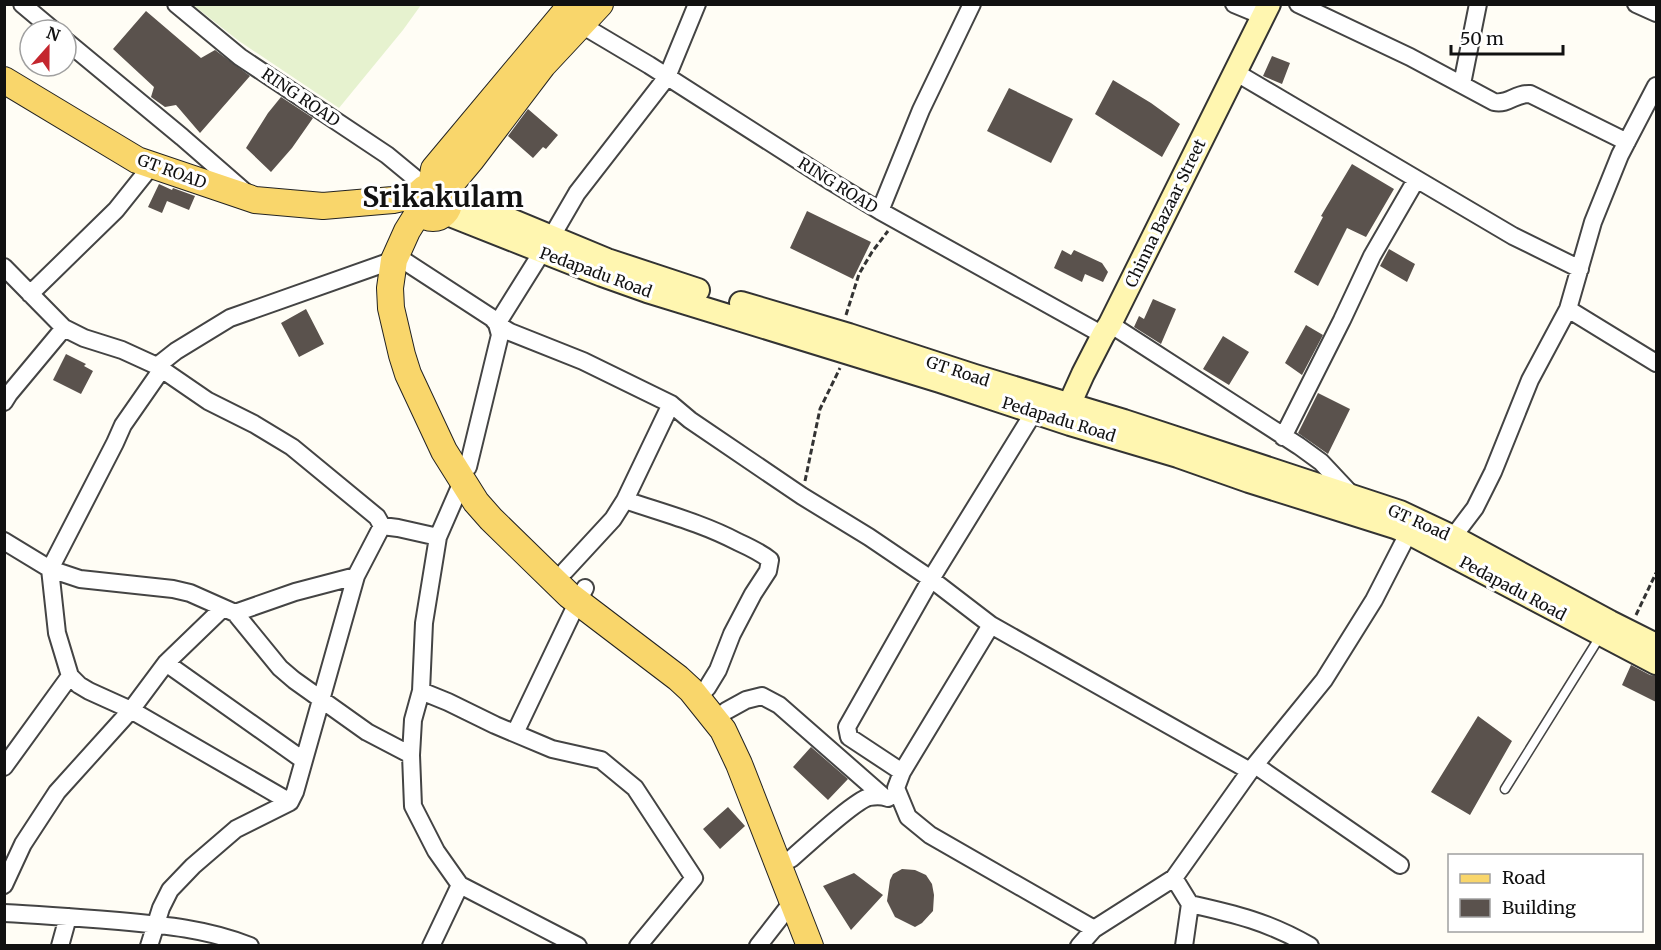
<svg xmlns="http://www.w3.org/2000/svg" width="1661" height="950" font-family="Merriweather,serif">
	<rect width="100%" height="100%" fill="#fffdf5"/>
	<path fill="#e6f2cf" d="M193 5H421L403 30 339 108 239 41Z"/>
	<path fill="#5a524d" d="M146 11 201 58 215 50 250 76 200 133 176 105 165 107 151 97 154 87 113 49Z
		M1272 56 1290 63 1282 84 1263 76Z
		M1113 80 1151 103 1180 124 1162 157 1095 114Z
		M1009 88 1073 119 1051 163 987 131Z
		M281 97 313 118 292 148 271 172 246 148 268 113Z
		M528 109 558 135 546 149 543 147 533 158 508 136Z
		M1352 164 1394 189 1366 237 1347 228 1318 286 1294 272 1323 217 1321 216Z
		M159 184 172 190 173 188 195 196 189 210 167 201 162 213 148 207Z
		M807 211 871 242 853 279 790 248Z
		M1389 249 1415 264 1407 282 1380 266Z
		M1062 250 1071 255 1074 250 1102 263 1108 272 1103 282 1085 274 1082 282 1054 268Z
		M1153 299 1176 309 1161 344 1134 327 1139 316 1144 319Z
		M306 309 324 344 299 357 281 323Z
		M1306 325 1323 335 1302 375 1285 363Z
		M1223 336 1249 352 1229 385 1203 369Z
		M66 354 86 364 84 366 93 371 81 394 53 380Z
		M1318 393 1350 409 1328 454 1298 433Z
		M1631 665 1650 675 1656 676V702L1622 685Z
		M1478 716 1512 741 1470 815 1431 792Z
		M811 747 848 779 828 800 793 767Z
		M728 807 745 826 720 849 703 829Z
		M902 869 915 870 926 875 932 884 934 895 933 911 922 923 915 927 895 917 887 901 890 880 893 874Z
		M854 873 883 895 851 930 823 886Z"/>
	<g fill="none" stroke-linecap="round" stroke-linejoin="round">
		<g stroke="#444" stroke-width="11">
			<path id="lane" d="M1505 789 1601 635"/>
		</g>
		<g stroke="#444" stroke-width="20">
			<path id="street" d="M22 4 53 30
				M176 4 240 57 387 155 427 188
				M1234 4 1263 16
				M1298 4 1410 57 1494 102C1509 105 1515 93 1530 94L1627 142
				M1636 4 1656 13
				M580 24 649 65 832 182 880 211 1103 335
				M66 41 182 137 244 191
				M1235 72 1513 236 1580 269
				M1462 84 1478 4
				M880 211 921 110 972 4
				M406 262 492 318 497 324 510 332 583 361 671 404 690 420 802 496 869 537 931 579 991 625 902 772 896 788 908 817 930 835 1094 929
				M4 267 64 328 84 338 122 350 157 366 208 401 254 424 292 447 377 517 382 526 398 528 438 537
				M30 294 116 210 152 165
				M1568 309 1656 363
				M1110 324 1299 446 1321 462 1352 495
				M157 366 176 351 230 318 394 260
				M162 369 123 425 115 443 50 569 80 579 173 589 190 593 235 613 295 592 356 576
				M4 402 9 394 64 328
				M1283 437 1342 320 1372 256 1416 180
				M468 467 500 335 497 324 552 236 577 193 667 77 697 4
				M462 482 438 537 424 623 421 691 413 720 411 755 413 806 436 851 460 885 578 946
				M625 500C663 513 702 523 738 542 749 547 760 552 770 560L768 571 753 594 732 634 718 670 707 688
				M1453 537 1475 508 1493 472 1530 380 1568 309 1593 222 1620 155 1656 86
				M4 541 50 569 57 633 70 676 79 685 89 691 131 710 290 802 295 792 356 576 382 526
				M565 571 613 519 625 500 671 404
				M235 613 280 668 294 680 367 732 411 755
				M991 625 1250 771
				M166 663 303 760
				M421 691 448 702 495 725 552 749 601 760 635 788 694 878 638 946
				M726 711 746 700 762 696 779 705 884 797
				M515 733 578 601 585 588
				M1255 765 1400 865
				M4 767 70 676
				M902 772 849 737 847 727 931 579 1034 412
				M791 859C806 846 854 801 869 797 875 796 883 796 888 798
				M1174 878 1190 904 1184 946
				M4 885 23 844 57 792 131 710 166 663 223 608
				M1190 904C1235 914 1269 922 1310 946
				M4 913C43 915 81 918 119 921 164 925 208 929 250 946
				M60 946 68 917
				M149 946 161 908 170 890 193 866 236 829 290 802
				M431 946 460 885
				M758 946 793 901
				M1079 946 1094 929 1174 878 1250 771 1324 680 1374 600 1413 524"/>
		</g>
		<g stroke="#333" stroke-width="26">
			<path id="secondary" d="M449 199 482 208 607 260 698 290
				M445 213 602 275 647 291 940 381 1070 424 1178 456 1249 481 1395 527 1409 533 1656 663
				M741 303 849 335 975 376 1124 421 1400 512 1453 537 1610 622 1656 645
				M1070 419 1069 405 1083 374 1103 335 1110 324 1269 4"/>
		</g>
		<g stroke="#222" stroke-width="28">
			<path id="primary" d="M4 80 137 160 255 200 323 206 393 200 420 194
				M431 186 434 169 572 4
				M417 202a16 16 0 1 1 32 0a16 16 0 1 1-32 0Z
				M445 191 471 160 543 65 600 4
				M420 210 407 231 394 260 390 288 391 308 402 355 408 374 444 451 476 502 491 519 569 595 678 678 691 690 723 730 739 764 810 946"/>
		</g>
		<path stroke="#333" stroke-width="3" stroke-dasharray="6 3" stroke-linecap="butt" d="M846 315 859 274 872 252 888 231
			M805 481 820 409 840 368
			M1636 615 1656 573"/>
		<use href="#lane" stroke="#fff" stroke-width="8"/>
		<use href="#street" stroke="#fff" stroke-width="16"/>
		<use href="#secondary" stroke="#fff6b0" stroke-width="22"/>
		<use href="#primary" stroke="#f9d66b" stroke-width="26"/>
	</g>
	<g text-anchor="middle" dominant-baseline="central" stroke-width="6" stroke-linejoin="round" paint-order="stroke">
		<g font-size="16" fill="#111" stroke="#fff">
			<text transform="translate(301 97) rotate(34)">RING ROAD</text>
			<text transform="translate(172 171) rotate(20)">GT ROAD</text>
			<text transform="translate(838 185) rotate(32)">RING ROAD</text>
			<text transform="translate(1165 213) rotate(-64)">Chinna Bazaar Street</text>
			<text transform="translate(596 272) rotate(20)">Pedapadu Road</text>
			<text transform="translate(958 371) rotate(18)">GT Road</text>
			<text transform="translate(1059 419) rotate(17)">Pedapadu Road</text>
			<text transform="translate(1419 522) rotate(24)">GT Road</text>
			<text transform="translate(1513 588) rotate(28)">Pedapadu Road</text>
		</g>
		<g font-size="28" font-weight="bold" fill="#111" stroke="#fff">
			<text x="443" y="197">Srikakulam</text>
		</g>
	</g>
	<rect width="1661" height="950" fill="none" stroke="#111111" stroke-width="12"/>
	<rect x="1448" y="854" width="195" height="78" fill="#ffffff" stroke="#a0a0a0" stroke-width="1.5"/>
	<rect x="1460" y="874" width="30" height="9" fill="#f9d66b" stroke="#a0a0a0" stroke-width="1.5"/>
	<text x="1502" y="884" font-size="18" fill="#111111">Road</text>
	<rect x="1460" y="899" width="30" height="18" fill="#5a524d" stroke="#a0a0a0" stroke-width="1.5"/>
	<text x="1502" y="914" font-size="18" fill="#111111">Building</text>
	<g transform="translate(48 48) rotate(21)"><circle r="28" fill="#ffffff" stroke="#a0a0a0" stroke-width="1.5"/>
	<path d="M0-4.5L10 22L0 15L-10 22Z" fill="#c4262e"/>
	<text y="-9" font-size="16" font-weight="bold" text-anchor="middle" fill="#111111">N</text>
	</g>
	<path d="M1451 45v9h112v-9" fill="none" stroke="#111111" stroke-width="3"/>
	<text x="1460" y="45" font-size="18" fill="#111111" stroke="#ffffff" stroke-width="4.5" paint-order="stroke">50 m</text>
</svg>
